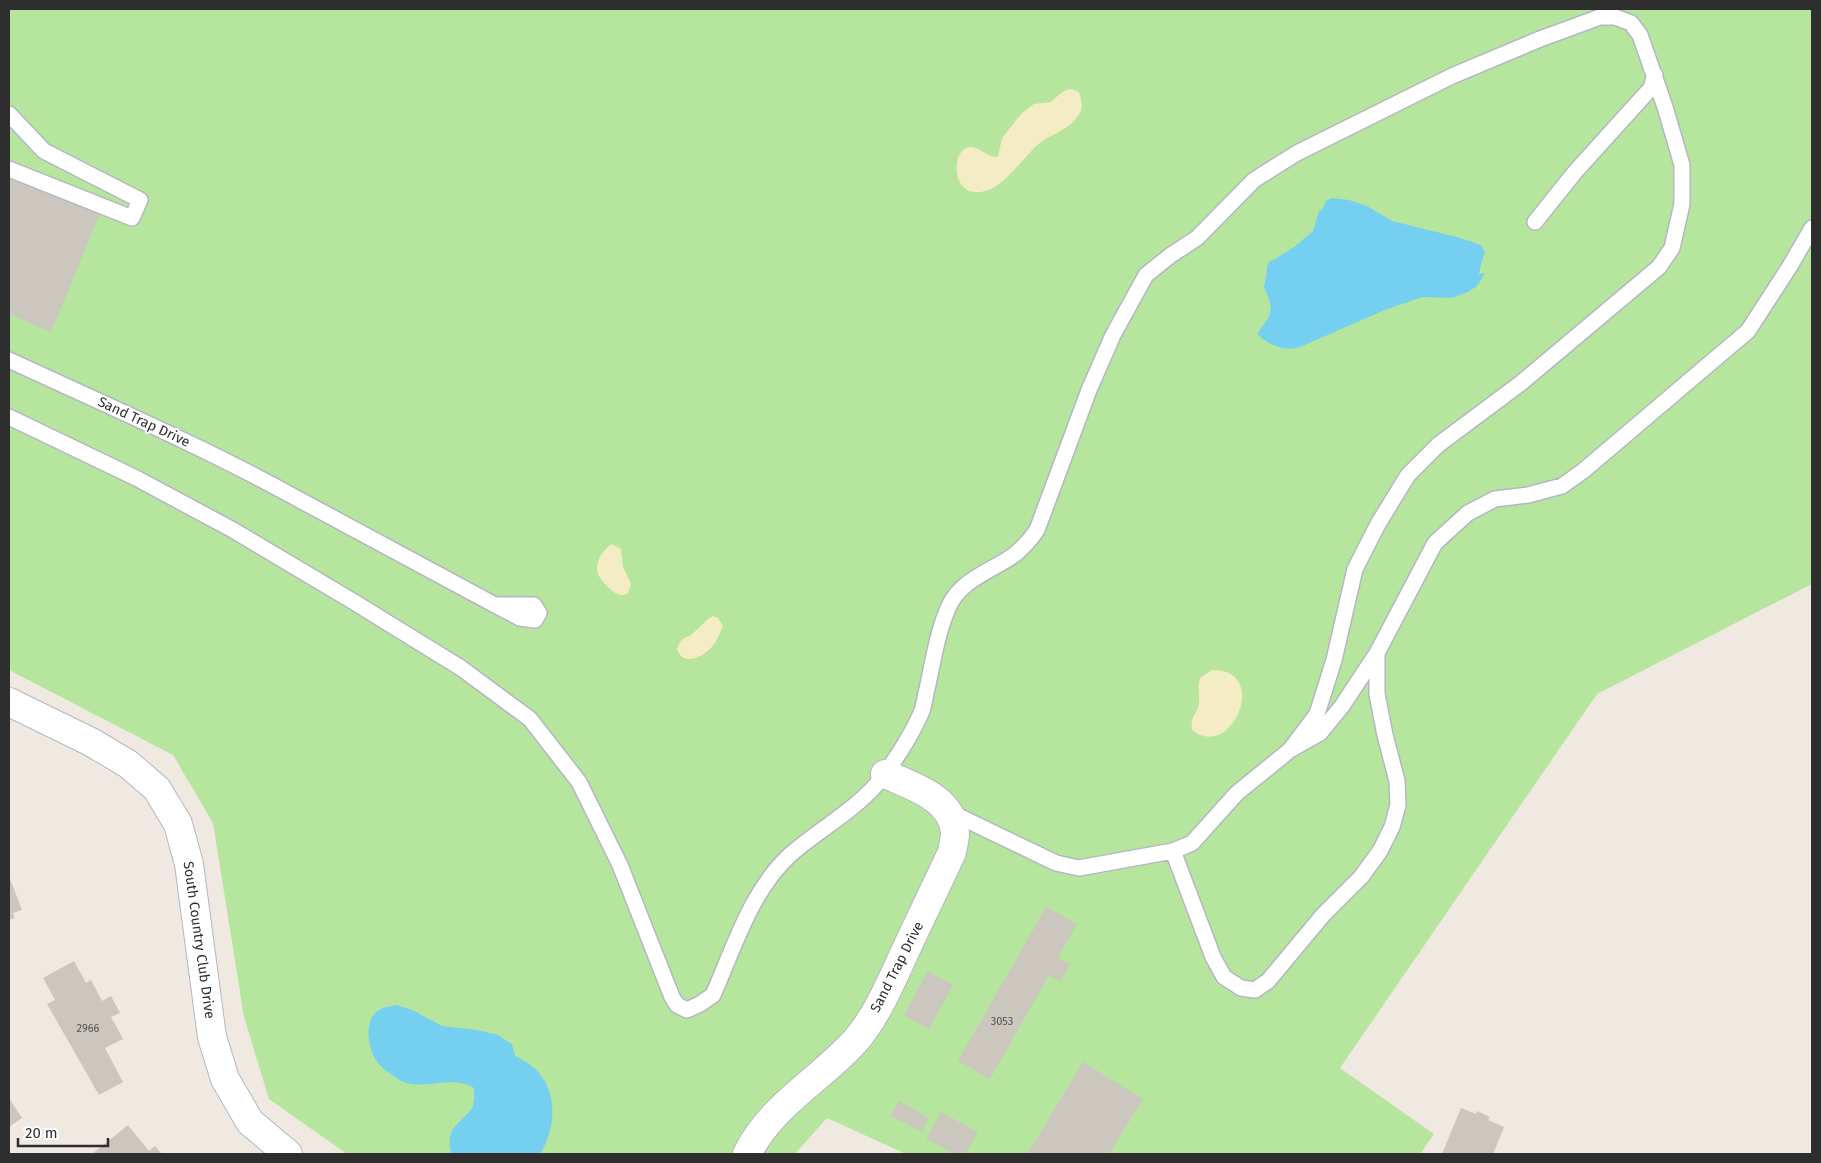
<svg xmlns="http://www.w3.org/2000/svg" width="1821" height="1163" font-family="'Fira Sans',sans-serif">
	<rect width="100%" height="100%" fill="#efe9e1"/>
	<path fill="#b6e59e" d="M9 9H1812V584L1597 694 1340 1068 1434 1134 1420 1154H906L827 1118 795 1154H347L269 1099 244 1017 213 823 173 755 9 670Z"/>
	<path fill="#f3ecc5" d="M1071 89 1079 92C1081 100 1084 107 1079 114 1070 130 1053 133 1040 143 1022 157 1001 195 975 192 951 190 951 148 971 147 980 147 986 156 995 157L998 156 1002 138 1022 113 1034 104 1051 102C1058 96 1062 90 1071 89Z
		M612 544 621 549 623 567 631 584 628 593C625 595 621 596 617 594 611 591 600 580 598 574 594 563 603 549 612 544Z
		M713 616 718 618 723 626C720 632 718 639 714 644 706 656 683 668 677 649L680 642 684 638 690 636 708 619Z
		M1213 670C1271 670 1231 762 1192 730 1190 715 1197 715 1199 704 1200 696 1197 686 1200 679 1203 675 1209 672 1213 670Z"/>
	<path fill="#75cff0" d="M1332 198 1349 200 1367 206 1392 221 1457 237 1481 245 1485 252 1481 264 1479 274 1485 273 1477 286 1468 292 1451 298 1422 297 1408 302 1385 310 1300 347C1284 352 1269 345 1257 334L1269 317 1271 307 1268 296 1264 288 1268 263 1293 248 1313 231 1319 211 1322 210 1326 201Z
		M397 1005 412 1010 442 1026 477 1030 498 1035 512 1044 515 1056C525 1061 536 1067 542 1077 558 1099 554 1132 540 1154H451C446 1129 455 1127 470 1111 475 1105 474 1095 474 1088 454 1075 428 1089 406 1083 400 1081 394 1076 389 1073 382 1068 375 1061 372 1052 369 1042 367 1032 370 1022 374 1009 384 1007 397 1005Z"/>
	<path fill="#cbc7bf" d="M9 161 44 175 104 204 51 332 9 314Z
		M9 876 22 910 13 913 15 918 9 920Z
		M1046 907 1077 924 1058 958 1070 964 1060 982 1049 975 990 1079 958 1061Z
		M74 961 86 983 91 980 102 1001 111 996 120 1013 111 1017 123 1039 105 1048 123 1082 99 1095 47 1004 55 1000 43 978Z
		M928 971 953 985 929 1029 904 1015Z
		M1083 1062 1143 1099 1109 1154H1027Z
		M9 1098 22 1118 9 1127Z
		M899 1101 929 1118 922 1132 891 1116Z
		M1461 1108 1476 1114 1477 1111 1490 1117 1488 1120 1504 1127 1493 1154H1442Z
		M941 1112 978 1132 965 1154H954L926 1139Z
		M128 1125 149 1151 155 1146 162 1154H92Z"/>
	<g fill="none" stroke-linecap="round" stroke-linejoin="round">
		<g stroke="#b4b7c1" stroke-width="18">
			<path id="service" d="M9 114 44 151 140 200 132 218 9 169
				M1535 222 1575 172 1651 88 1655 75
				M9 360C106 405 204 447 298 499L495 605 520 618 535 620 539 613 534 605H495
				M9 417 136 478 233 530 354 602 461 668 530 719 579 782 620 865 672 997 677 1005 687 1010 700 1004 713 995C734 948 751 890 791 854 822 827 860 808 885 774 897 757 914 730 922 711 924 705 925 697 927 689 933 662 938 627 951 602 965 578 993 570 1014 555 1023 548 1030 540 1037 530L1089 390 1113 335 1146 275 1171 255 1197 238 1254 180 1297 153 1452 76 1540 39 1600 17H1615L1631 23 1640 35 1665 107 1682 165V204L1672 248 1659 267 1521 383 1438 445 1408 475 1378 524 1355 569 1334 660 1317 714 1290 750
				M948 811 1056 863 1079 868 1173 851 1192 843 1237 793 1290 750 1320 733 1342 706 1377 653 1435 543 1468 513 1495 499 1528 495 1562 486 1583 471 1748 331 1790 266 1812 228
				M1173 851 1213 957 1224 977 1241 988 1255 990 1268 981 1323 915 1361 877 1380 851 1392 827 1398 805 1397 781 1385 735 1377 694V653"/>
		</g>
		<g stroke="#b4b7c1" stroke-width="30">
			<path id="minor" d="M9 702 91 742 128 764 157 789 178 824 189 864 212 1037 225 1079 250 1122 288 1154
				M747 1154C772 1104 821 1080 857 1039 877 1015 890 984 903 956 919 921 936 887 952 852 953 846 955 839 955 833 953 798 912 786 885 774"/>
		</g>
		<use href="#service" stroke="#fff" stroke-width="15"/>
		<use href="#minor" stroke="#fff" stroke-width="28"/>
	</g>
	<g text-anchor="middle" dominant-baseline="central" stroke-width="4" stroke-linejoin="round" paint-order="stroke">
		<g font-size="11" fill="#555452">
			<text x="1002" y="1021">3053</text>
			<text x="88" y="1028">2966</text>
		</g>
		<g font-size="14" fill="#2e2e2e" stroke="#fff">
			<text transform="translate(144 422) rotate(25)">Sand Trap Drive</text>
			<text transform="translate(199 940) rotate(82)">South Country Club Drive</text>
			<text transform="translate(897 967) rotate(-63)">Sand Trap Drive</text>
		</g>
	</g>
	<rect width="1821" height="1163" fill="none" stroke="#2e2e2e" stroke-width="20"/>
	<path d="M18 1138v8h90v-8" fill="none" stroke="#2e2e2e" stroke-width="2.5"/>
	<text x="25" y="1138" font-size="15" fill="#2e2e2e" stroke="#ffffff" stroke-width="4" paint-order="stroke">20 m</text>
</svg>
